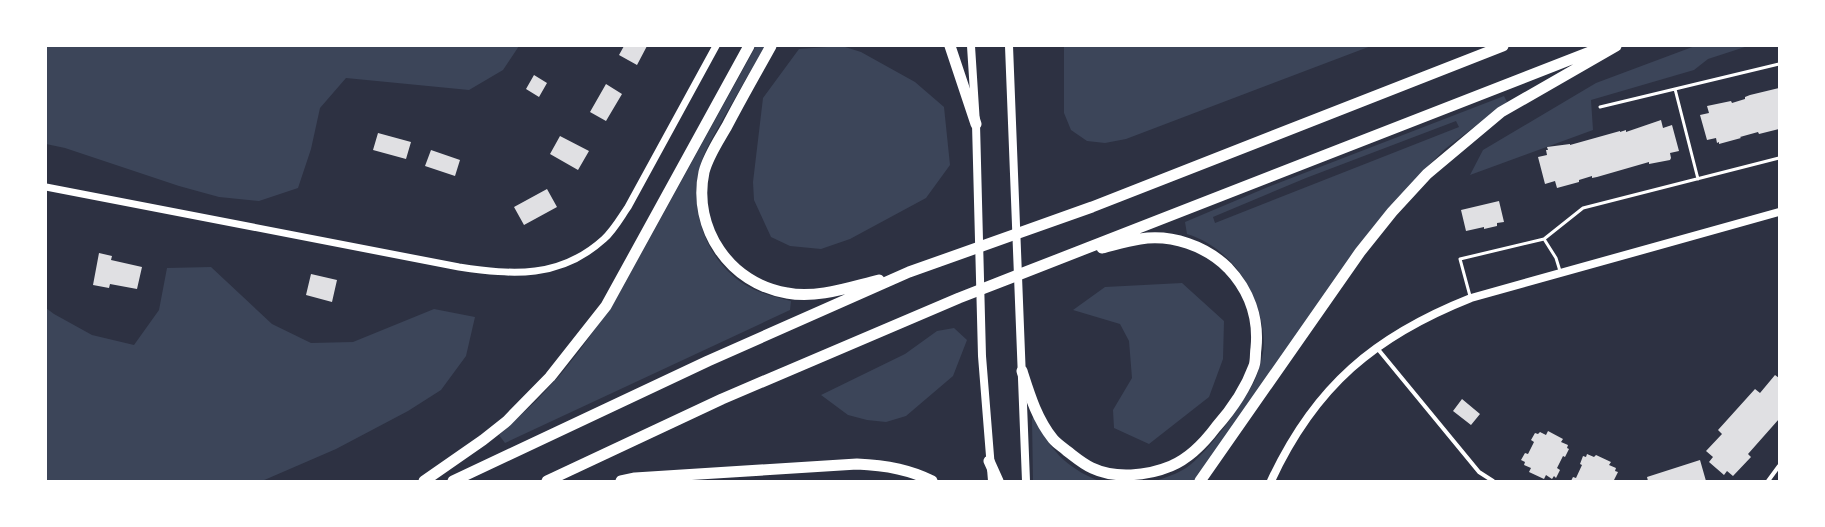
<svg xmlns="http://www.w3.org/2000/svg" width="1825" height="527" font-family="'Exo 2',sans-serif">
	<rect width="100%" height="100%" fill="#2d3142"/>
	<path fill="#3c4559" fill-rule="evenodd" d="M46 46H519L503 70 469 90 346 78 320 108 311 149 298 188 259 201 219 197 179 186 65 148 46 144Z
		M756 46H765C751 70 738 93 724 117 716 132 706 147 701 163 689 201 701 247 731 274 747 290 770 296 791 301L790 310 505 443 499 435 536 401 561 374 580 350 615 301Z
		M842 46 861 52 915 82 944 107 950 165 926 198 850 239 821 249 790 246 771 237 754 200 753 182 763 98 799 49Z
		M1064 46H1371L1126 139 1105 143 1087 141 1071 130 1064 113Z
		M1695 46H1748L1708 59 1694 70 1591 100 1593 130 1470 175 1483 150 1596 83Z
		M1504 96 1507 102 1445 149 1416 178 1372 228 1194 481H1156C1166 477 1177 474 1186 468 1207 454 1242 405 1254 382 1258 373 1261 363 1263 353 1265 342 1263 330 1261 320 1252 281 1226 246 1187 234L1185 222 1268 187ZM1456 121 1459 127 1215 223 1213 217 1306 178Z
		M211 267 272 324 311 343 353 342 434 309 475 317 466 356 441 390 408 411 336 449 262 481H46V308L54 314 92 335 134 345 159 310 167 268Z
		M1182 283 1224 321 1223 359 1209 397 1149 444 1114 428 1113 410 1132 378 1129 341 1120 324 1073 310 1105 287Z
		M954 328 967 340 953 376 906 416 886 422 867 420 848 415 821 395 905 354 937 331Z
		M1034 416C1049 449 1065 467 1099 481H1033L1032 419Z"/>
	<path fill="#e0e0e3" d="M624 46H647L637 65 619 55Z
		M534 75 547 83 539 97 526 89Z
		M606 84 622 94 606 121 590 112Z
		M1779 88V129L1759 134 1758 132 1740 137 1741 138 1719 144V142L1717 143 1716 138 1707 140 1700 115 1709 113 1707 106 1731 101 1732 103 1745 99V97L1750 95Z
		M1661 120 1663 128 1672 125 1679 151 1670 153 1671 158 1670 160 1649 164V162L1597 177 1592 178V176L1579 180V182L1557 188 1555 181 1545 184 1538 157 1547 155 1546 150H1548L1547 147 1570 144V145L1620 131V132L1626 130V132Z
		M378 133 411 142 406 159 373 150Z
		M560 136 589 151 578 170 550 154Z
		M431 150 460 160 455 176 425 166Z
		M547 189 557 207 524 225 514 207Z
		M1499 201 1504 222 1497 223V226L1484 229V227L1466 231 1461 210Z
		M99 253 112 256 111 260 142 267 137 289 110 284 109 288 93 285Z
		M311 274 337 280 332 302 306 295Z
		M1775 375 1779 378V419L1748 454 1751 457 1733 476 1727 471 1724 475 1709 462 1713 457 1706 451 1722 434 1718 430 1755 389 1760 393Z
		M1462 399 1480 414 1471 425 1453 411Z
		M1548 431 1563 439 1561 442 1568 445 1567 448 1569 449 1565 457 1563 456 1557 468 1560 470 1556 478 1554 476 1552 479 1546 475 1544 479 1529 472 1531 468 1524 465 1525 462 1521 460 1525 453 1528 454 1534 442 1531 440 1535 433 1538 434 1540 432 1546 435Z
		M1587 454 1594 457 1596 455 1611 462 1609 465 1616 468 1615 471 1618 472 1614 480 1571 481 1573 477 1576 478 1582 465 1580 464 1583 456 1586 457Z
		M1700 460 1706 481H1648L1647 477Z"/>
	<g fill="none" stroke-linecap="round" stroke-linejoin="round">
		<path stroke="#fff" stroke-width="3" d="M1675 89 1698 179
			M1600 107 1779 64
			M1544 239 1556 258 1560 271
			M1470 296 1460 259 1544 239 1583 208 1779 158"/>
		<path stroke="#fff" stroke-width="4" d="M1377 348 1479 472 1493 481
			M1768 481 1779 466"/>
		<path stroke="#fff" stroke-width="7" d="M46 187 459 267C513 275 560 279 604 239 614 230 621 217 628 207L716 46"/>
		<path stroke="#fff" stroke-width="8" d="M971 46 976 124 982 356 992 481
			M1009 46 1026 481
			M1271 481C1315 386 1375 336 1471 298L1779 212"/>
		<path stroke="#fff" stroke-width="11" d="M771 46C756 73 741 99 727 126 719 140 708 156 704 172 692 228 730 284 787 293 817 299 850 287 879 280
			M950 46 976 124
			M1022 371C1030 396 1037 419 1053 439 1057 444 1063 447 1067 451 1075 457 1083 464 1092 468 1115 479 1147 476 1171 466 1190 458 1204 443 1216 427 1232 409 1246 388 1254 366 1256 360 1255 354 1256 348 1259 318 1249 290 1228 268 1206 246 1172 234 1140 239 1127 241 1114 245 1102 248
			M989 461 998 481
			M424 481 483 440 507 421 550 377 606 306 749 46
			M453 481 708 361 909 272 1092 207 1503 46
			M547 481 722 399 959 298 1605 46
			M621 481 635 478 857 464C883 465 909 469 932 481
			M1200 481 1360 252 1392 212 1427 174 1501 112 1616 46"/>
	</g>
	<rect width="1825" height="527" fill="none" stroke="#ffffff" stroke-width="94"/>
</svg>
